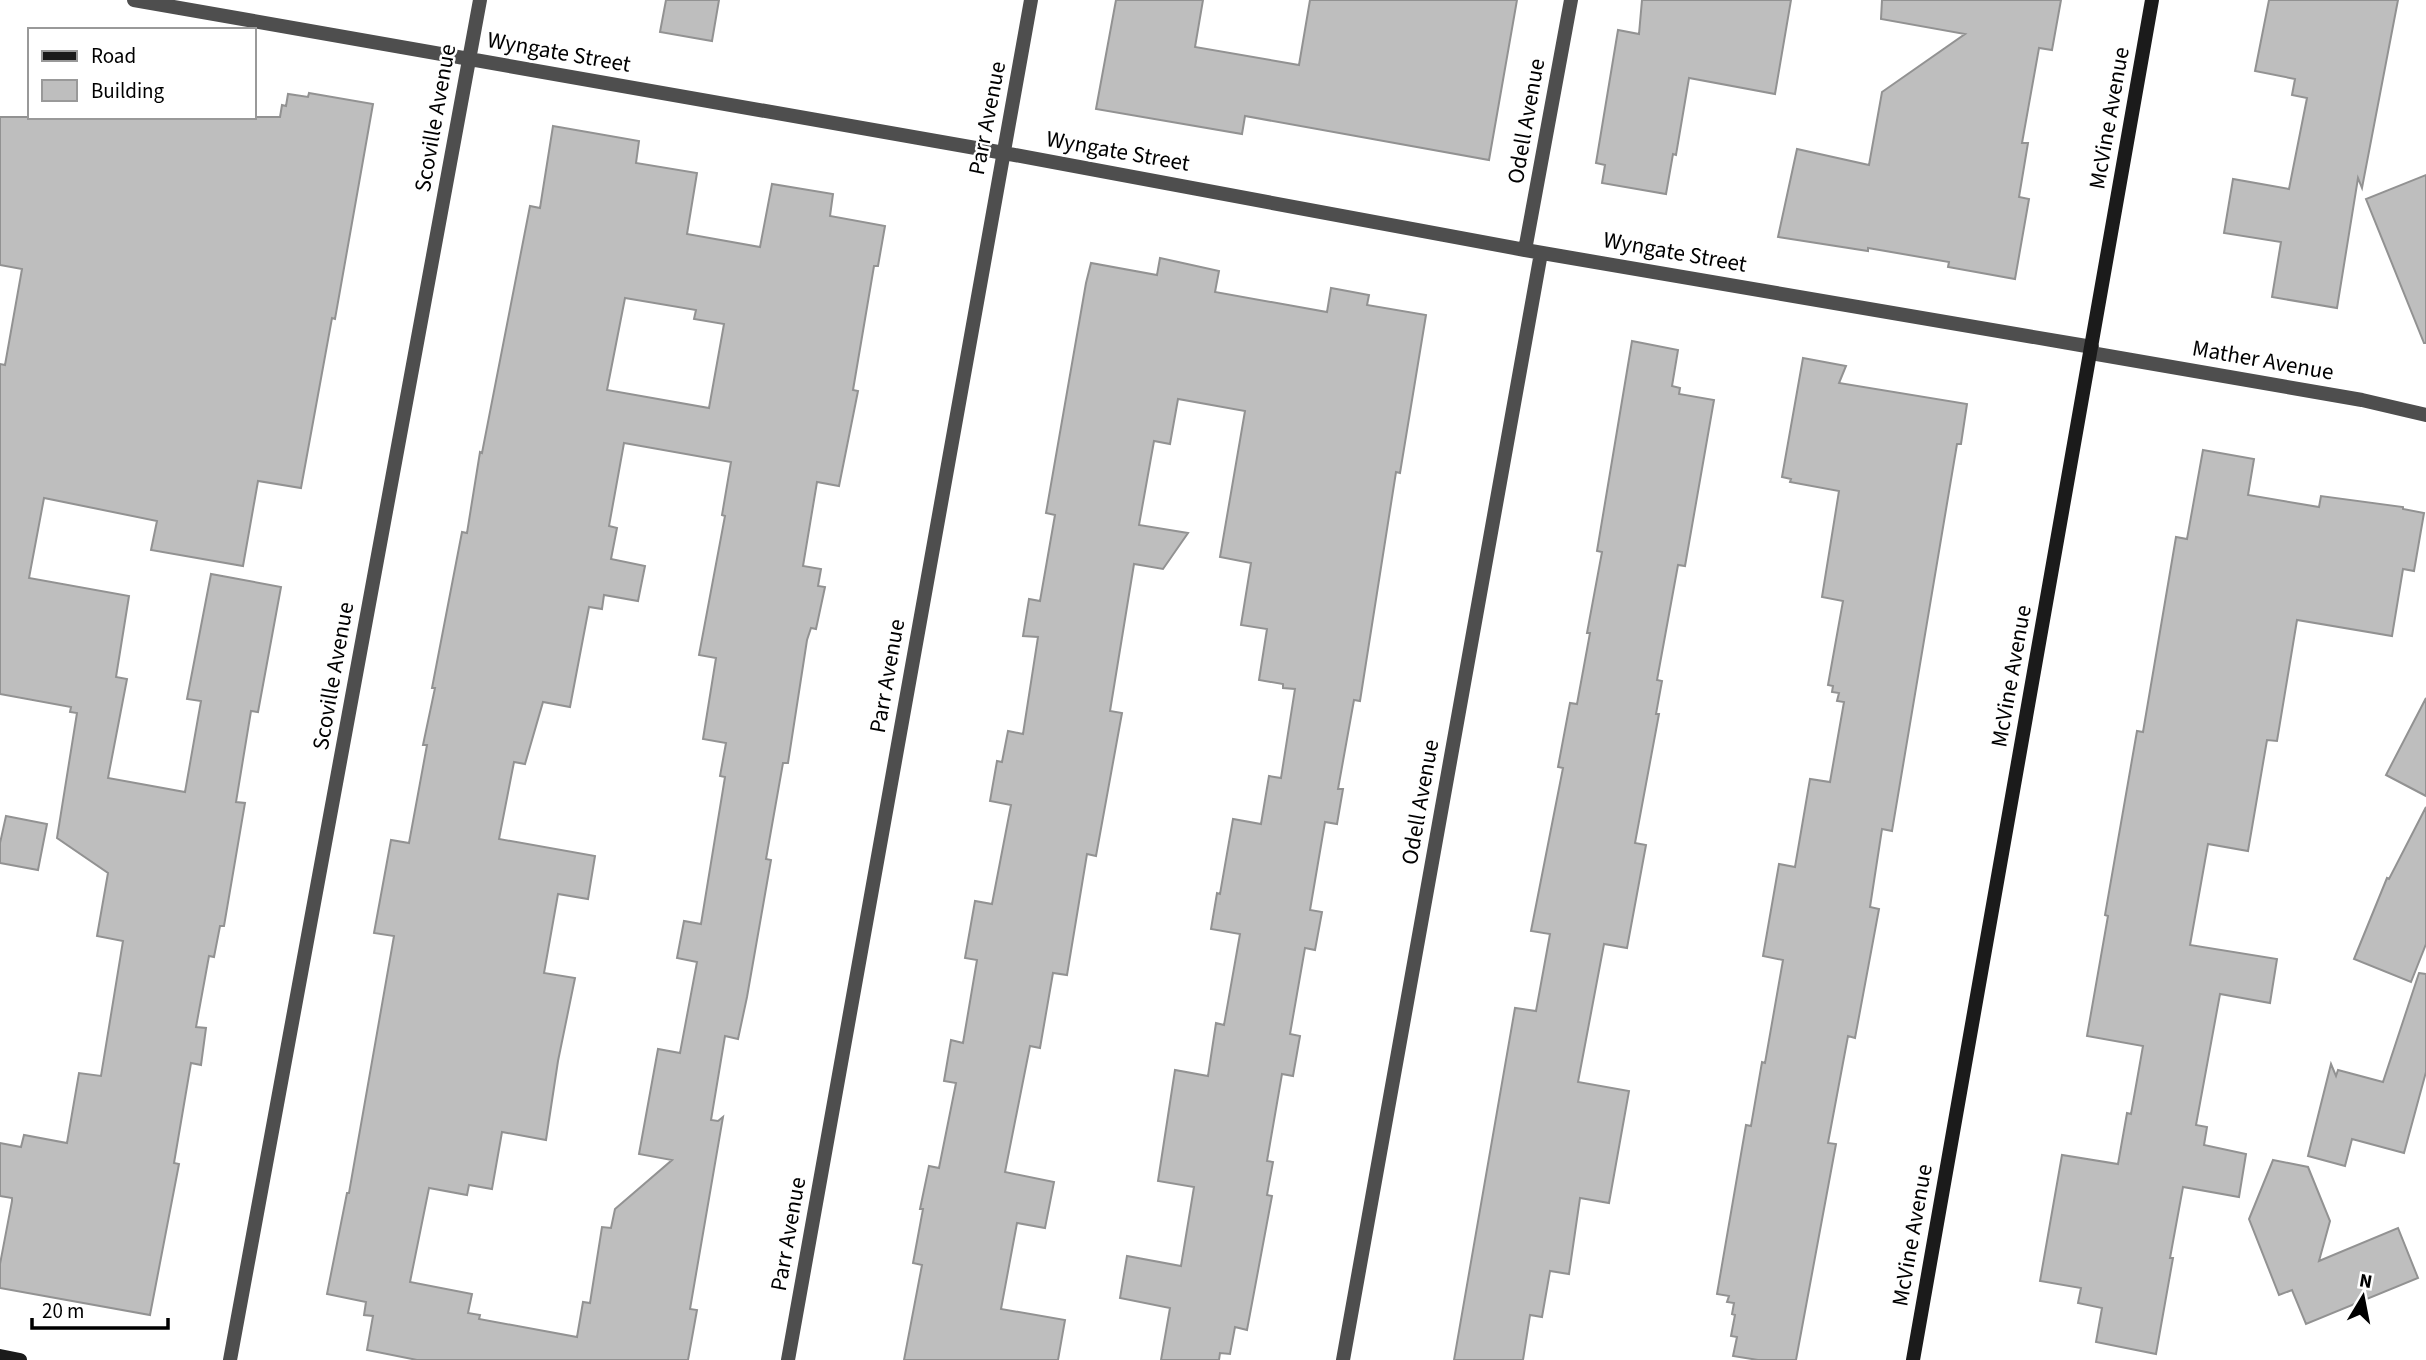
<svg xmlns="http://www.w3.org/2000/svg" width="2426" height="1360" font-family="'Source Sans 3',sans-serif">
	<rect width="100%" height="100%" fill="#fff"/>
	<path fill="#bebebe" stroke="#929292" stroke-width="2" fill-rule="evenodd" d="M666 0H719L712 41 660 32Z
		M1116 0H1203L1195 47 1299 65 1310 0H1517L1489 160 1245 116 1242 134 1096 109Z
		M1642 0H1791L1775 94 1689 78 1676 155 1673 154 1666 194 1602 183 1605 165 1596 163 1618 30 1639 34Z
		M1882 0H2061L2052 50 2039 48 2022 143H2028L2019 197 2029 199 2015 279 1948 267 1949 262 1868 248V251L1778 237 1797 149 1869 165 1882 92 1965 34 1881 19Z
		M2269 0H2398L2362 188 2358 178 2337 308 2272 297 2281 242 2224 233 2233 179 2289 189 2307 98 2292 95 2295 79 2255 71Z
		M309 93 373 104 335 319 332 318 301 488 258 481 243 566 151 550 157 521 44 498 29 578 129 596 116 677 127 679 108 778 185 792 201 701 187 699 211 574 281 587 258 712 251 711 236 802 245 803 224 926H220L214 957 209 956 196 1027 206 1028 201 1065 191 1063 174 1163 179 1164 150 1315 0 1288V1264L12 1201V1198L0 1196V1143L21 1147 24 1135 67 1143 79 1073 101 1076 123 941 97 936 108 873 57 838 77 713 70 712 71 707 0 694V364L5 365 22 269 0 265V117H280L282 105 286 106 288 94 308 97Z
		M553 126 639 141 636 163 697 173 687 234 760 247 772 184 833 194 830 216 885 226 878 266H874L853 390 858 391 839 486 817 482 803 566 821 569 818 586 825 587 816 629 811 628 807 640 788 763H783L766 859 771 860 747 997 738 1039 725 1036 711 1120 718 1121 723 1117 690 1309 697 1310 688 1360H417L367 1350 373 1316 364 1315 366 1302 327 1294 347 1193H349L394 936 374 933 391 840 409 843 427 745H423L435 688H432L462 532 467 533 480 452 482 453 530 206 540 208ZM625 298 696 310 694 319 724 324 709 408 607 390ZM624 443 731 462 722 515 725 516 699 655 716 658 703 739 726 743 720 776 725 777 701 924 684 921 677 958 697 962 680 1053 658 1049 639 1154 672 1160 615 1209 611 1228 602 1227 590 1303 583 1302 577 1337 479 1319 480 1315 468 1313 472 1294 410 1282 429 1188 467 1195 469 1185 492 1189 502 1132 546 1140 558 1061 575 978 544 973 558 894 588 899 595 856 499 839 514 762 525 764 543 702 570 707 589 607 602 609 604 595 638 601 645 566 611 559 617 528 609 526Z
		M2426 175V343H2424L2366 199Z
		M1160 258 1219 271 1215 292 1327 312 1331 288 1369 295 1367 305 1426 315 1400 473 1396 472 1360 701 1354 700 1338 789H1343L1337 824 1325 822 1310 910 1322 912 1315 950 1305 948 1290 1034 1300 1036 1293 1076 1282 1074 1267 1161 1273 1162 1267 1195 1272 1196 1247 1330 1235 1327 1230 1354 1220 1353 1219 1360H1161L1170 1308 1120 1298 1127 1256 1181 1266 1194 1187 1158 1181 1175 1070 1208 1076 1216 1023 1224 1025 1240 934 1211 929 1217 893 1220 894 1233 819 1261 824 1269 776 1281 778 1295 689 1283 688V684L1259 680 1267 629 1241 625 1251 563 1220 557 1245 411 1178 399 1170 444 1154 441 1139 525 1188 533 1163 569 1134 564 1110 711 1122 713 1096 856 1087 854 1067 975 1053 973 1040 1048 1030 1046 1005 1172 1054 1182 1045 1228 1017 1223 1001 1309 1065 1320 1058 1360H904L922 1265 913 1263 923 1209H920L929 1166 939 1168 956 1083 944 1081 951 1040 963 1043 977 960 965 958 975 901 992 904 1011 805 990 801 997 761 1002 762 1008 731 1023 734 1038 637 1023 636 1029 599 1040 601 1055 515 1046 513 1086 283 1091 263 1157 275Z
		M1632 341 1678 350 1672 386 1680 388 1679 394 1714 400 1685 566 1678 565 1657 680 1662 681 1656 714H1659L1635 843 1646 845 1627 948 1604 944 1578 1082 1629 1091 1609 1203 1580 1198 1569 1274 1550 1271 1542 1317 1530 1315 1523 1360H1454L1515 1008 1536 1011 1550 934 1531 931 1563 768 1558 767 1570 703 1577 704 1590 633H1587L1602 552 1597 551Z
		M1803 358 1846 366 1839 383 1967 404 1961 444H1957L1892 831 1882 829 1870 907 1879 909 1855 1038 1848 1036 1828 1143 1836 1144 1796 1360H1758L1733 1356 1737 1337 1731 1336 1735 1315 1732 1314 1734 1303 1727 1302 1729 1296 1717 1294 1746 1125 1751 1126 1762 1062 1765 1063 1783 960 1763 956 1779 864 1795 867 1810 779 1830 782 1844 702 1837 701 1839 693 1832 692 1833 686 1828 685 1843 601 1822 597 1839 491 1790 482 1791 479 1782 477Z
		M2203 450 2254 459 2248 495 2319 507 2321 496 2403 507V509L2424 513 2414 571 2403 569 2392 636 2297 620 2277 741 2267 740 2248 851 2208 844 2190 945 2277 959 2270 1003 2220 994 2196 1125 2207 1127 2204 1145 2246 1154 2239 1197 2183 1187 2170 1258H2173L2156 1354 2096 1342 2102 1308 2078 1303 2081 1288 2040 1281 2062 1155 2118 1164 2127 1113 2131 1114 2143 1046 2087 1036 2108 916 2105 915 2137 731 2143 732 2176 537 2187 539Z
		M2426 698V796L2386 775Z
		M2426 807V944L2411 982 2354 959 2387 878 2389 879Z
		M6 816 47 824 38 870 0 863V843Z
		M2419 973 2426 974V1072L2404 1153 2352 1139 2345 1166 2308 1156 2331 1064 2336 1076 2338 1070 2383 1082Z
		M2273 1160 2308 1167 2330 1221 2319 1261 2398 1228 2418 1278 2306 1324 2292 1290 2279 1295 2249 1219Z"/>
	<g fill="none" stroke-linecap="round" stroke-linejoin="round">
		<path stroke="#4e4e4e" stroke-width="14" d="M134 0 1004 153 1525 250 2092 347
			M1525 250 1571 0
			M2091 353 2362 400 2426 415
			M230 1360 480 0
			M788 1360 1031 0
			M1343 1360 1541 253"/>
		<path stroke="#1b1b1b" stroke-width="14" d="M0 1356 20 1360
			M1913 1360 2152 0"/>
	</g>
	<g text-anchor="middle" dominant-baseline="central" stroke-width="5" stroke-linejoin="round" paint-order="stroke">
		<g font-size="23" fill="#000" stroke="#fff">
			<text transform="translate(559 52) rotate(10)">Wyngate Street</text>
			<text transform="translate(435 118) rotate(-80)">Scoville Avenue</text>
			<text transform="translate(987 118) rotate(-79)">Parr Avenue</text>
			<text transform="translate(2109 118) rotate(-80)">McVine Avenue</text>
			<text transform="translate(1526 121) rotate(-80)">Odell Avenue</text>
			<text transform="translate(1118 151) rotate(10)">Wyngate Street</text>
			<text transform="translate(1675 252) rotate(10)">Wyngate Street</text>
			<text transform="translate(2263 360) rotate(10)">Mather Avenue</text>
			<text transform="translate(333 676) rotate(-80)">Scoville Avenue</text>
			<text transform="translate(887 676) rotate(-80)">Parr Avenue</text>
			<text transform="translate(2011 676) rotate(-80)">McVine Avenue</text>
			<text transform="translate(1420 802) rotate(-80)">Odell Avenue</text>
			<text transform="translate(788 1234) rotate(-80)">Parr Avenue</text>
			<text transform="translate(1912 1235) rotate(-80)">McVine Avenue</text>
		</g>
	</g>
	<rect x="28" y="28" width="228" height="91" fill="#ffffff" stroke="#999999" stroke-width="2"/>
	<rect x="42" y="51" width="35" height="10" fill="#1b1b1b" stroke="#999999" stroke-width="2"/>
	<text x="91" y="63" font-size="21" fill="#000000">Road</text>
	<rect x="42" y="80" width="35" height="21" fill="#bebebe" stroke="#999999" stroke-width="2"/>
	<text x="91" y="98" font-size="21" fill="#000000">Building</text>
	<g transform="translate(2363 1297) rotate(10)" stroke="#ffffff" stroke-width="5" paint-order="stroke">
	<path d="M0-5L12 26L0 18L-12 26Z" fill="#000000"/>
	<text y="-10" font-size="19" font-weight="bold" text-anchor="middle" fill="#000000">N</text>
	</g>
	<path d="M32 1318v10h136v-10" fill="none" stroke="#000000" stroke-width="3.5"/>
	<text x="42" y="1318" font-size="21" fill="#000000" stroke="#ffffff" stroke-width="5" paint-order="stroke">20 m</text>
</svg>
